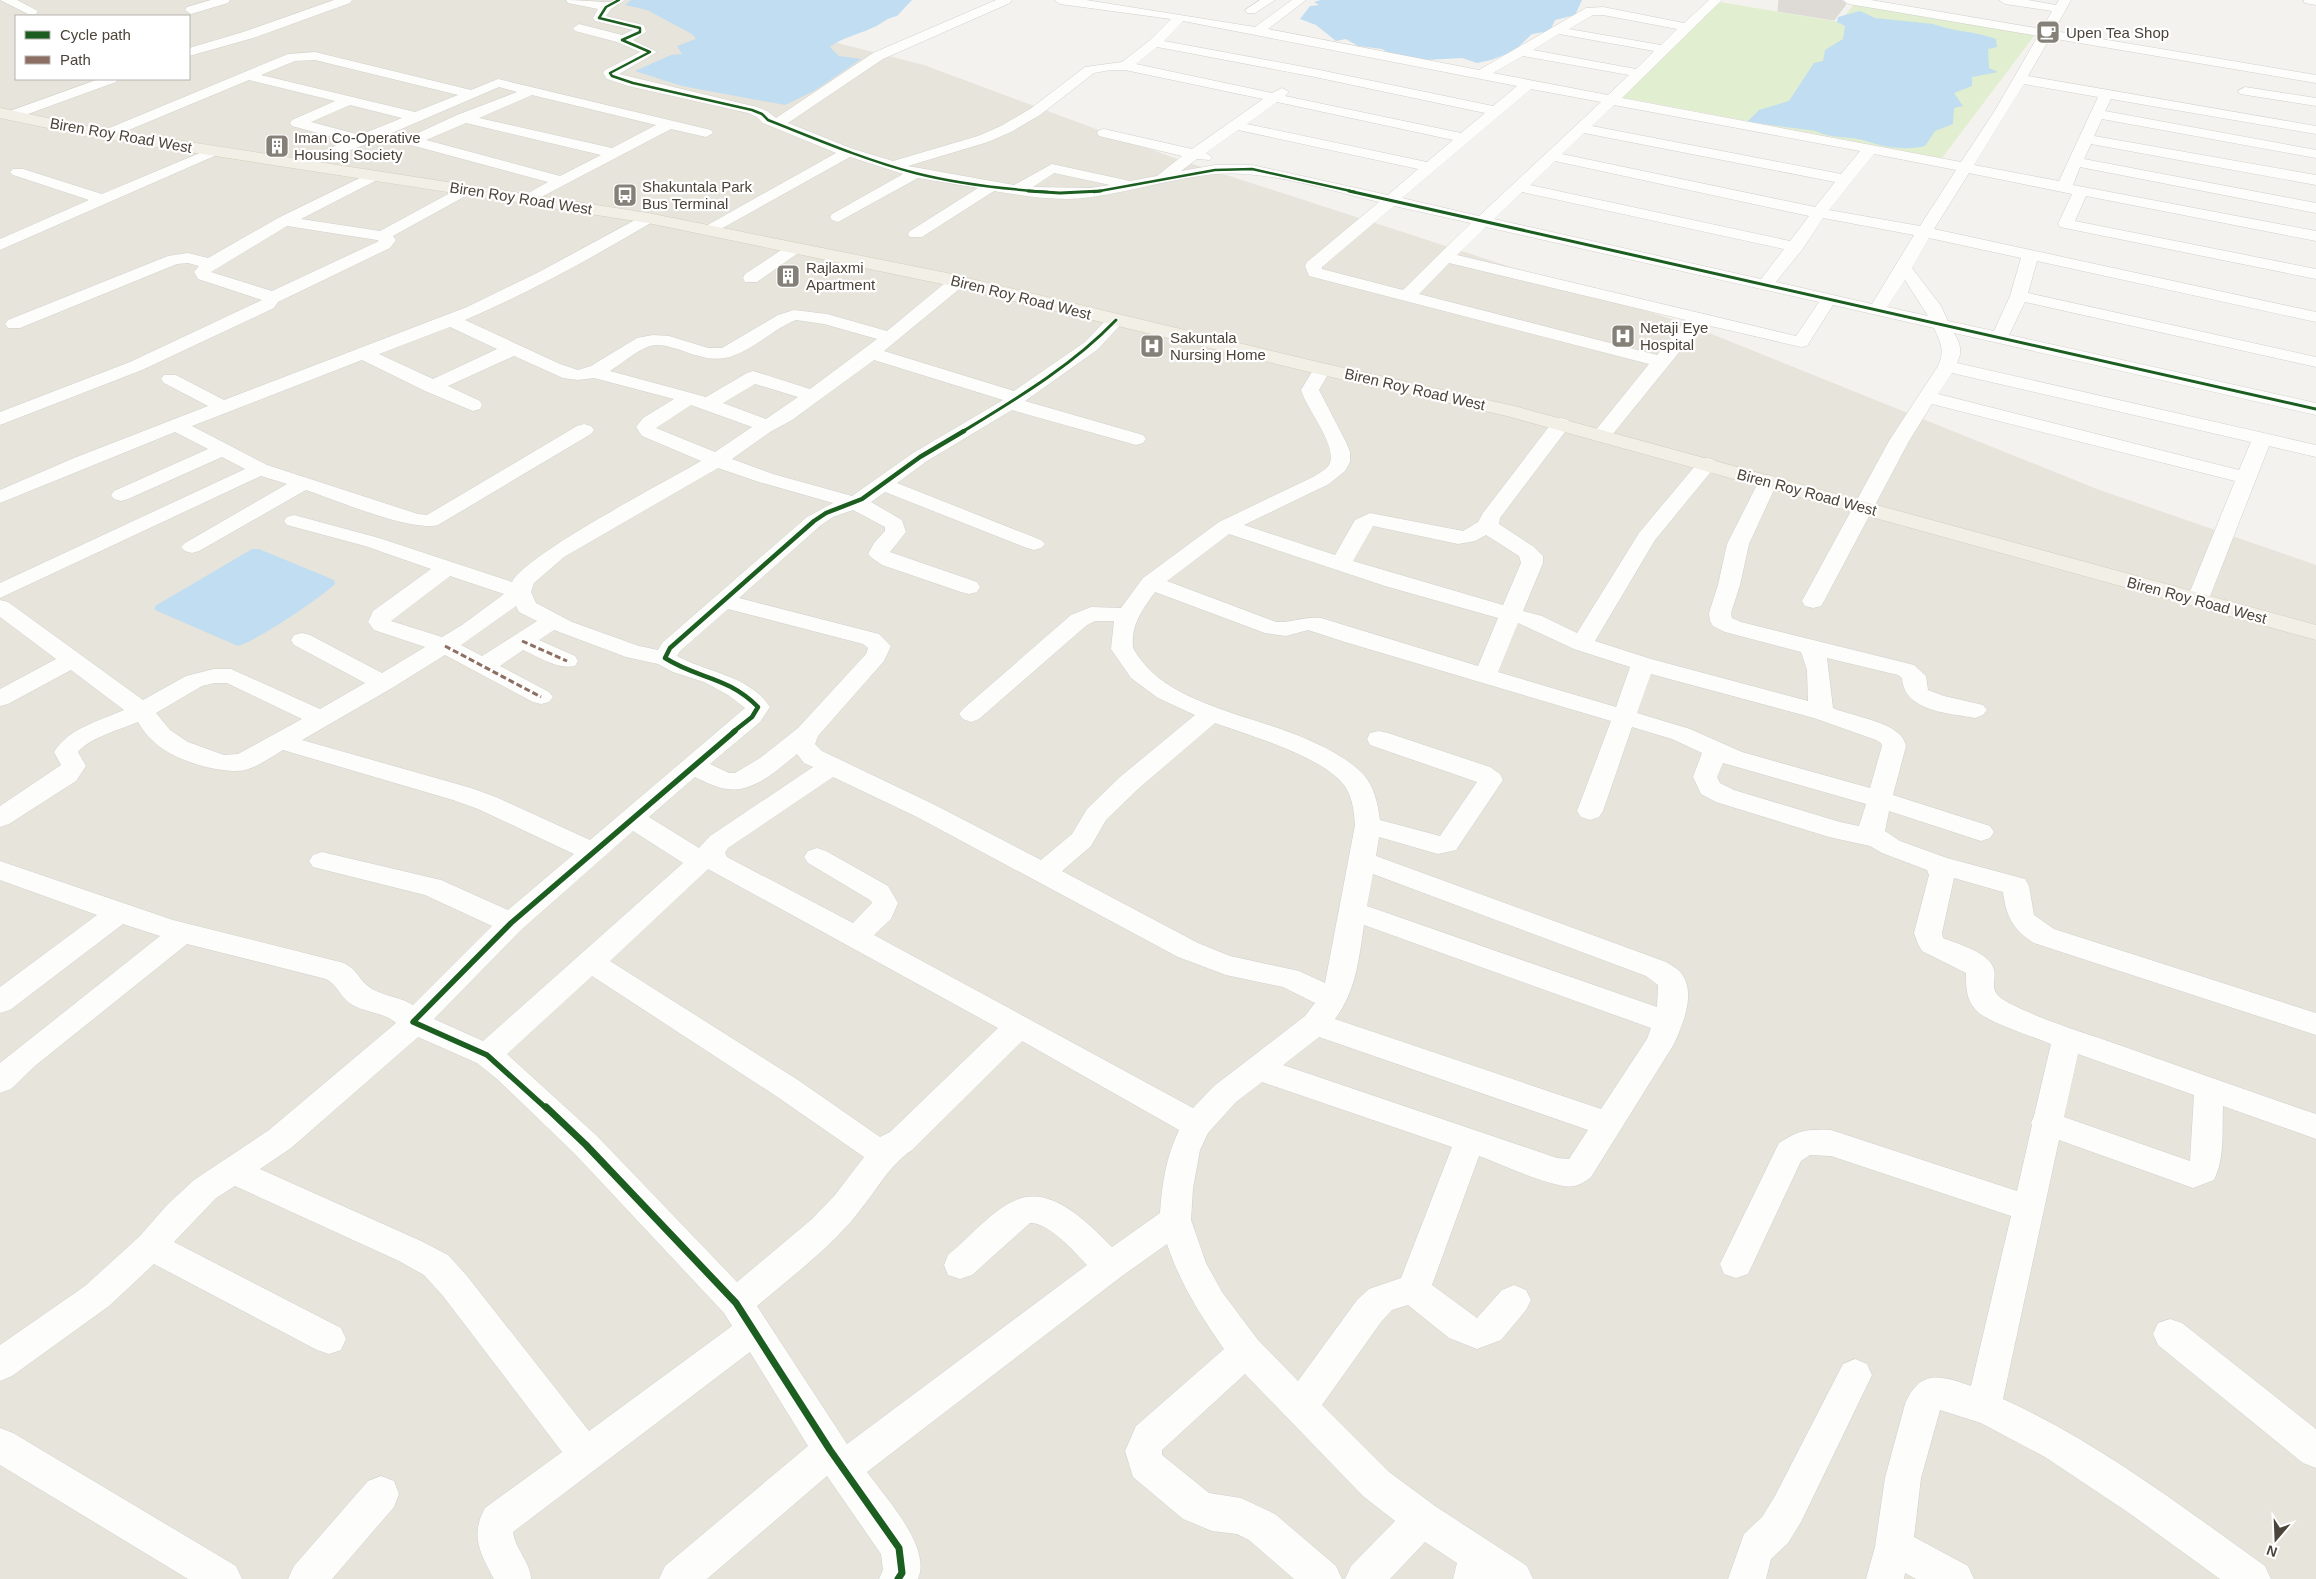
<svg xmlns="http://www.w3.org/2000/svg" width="2316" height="1579" font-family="Helvetica,sans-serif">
	<rect width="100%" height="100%" fill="#f4f2ee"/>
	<path fill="#e7e4dc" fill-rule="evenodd" d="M0 0H669L924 65 1177 159 1684 323 2097 489 2316 565V1579H0ZM16 16H189V79H16Z"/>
	<path fill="#e1eecf" d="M1719 2 1840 22 1855 3 2037 32 1942 158 1621 97Z"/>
	<path fill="#c0ddf1" d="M631 0H912L897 16C886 18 882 24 872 28 857 35 843 37 830 47L839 56 861 59 814 91 785 105 682 86 635 71 671 55 682 54 677 46 696 39 692 34 647 10 625 5Z
		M1321 0H1585H1582L1575 15 1555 20 1550 31 1532 34 1514 51 1491 60 1477 63 1462 58 1426 60 1394 56 1382 49 1358 46 1346 39 1336 41 1316 25 1300 19 1310 6 1319 5 1314 2Z
		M1860 11 1875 18 1933 24C1953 32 1976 31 1996 39L1997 47 1988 49 1989 68 1998 72 1972 77V86L1954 93 1963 106 1954 108 1953 124 1935 131 1925 146C1902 151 1884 147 1863 140 1847 136 1831 139 1816 131L1747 122 1759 110 1789 101 1814 63 1823 61 1825 50 1843 39 1845 26 1837 22 1838 17Z
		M252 549H259L334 580 335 584C319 599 258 640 238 646L155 610V606Z"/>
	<path fill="#dedbd6" stroke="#dcd9d4" d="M1779 0H1841L1846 4 1834 20 1778 11Z"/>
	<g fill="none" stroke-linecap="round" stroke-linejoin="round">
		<g stroke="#d2d0cb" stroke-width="1">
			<path id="minor" d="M0 0H17L38 11 36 14H28Z
				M211 0H230L228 3 191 14 185 10 187 7Z
				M334 0H352L350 3 253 38 189 56V48L243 32Z
				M566 0C578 0 590 1 602 2 608 3 618 0 625 0L611 9 606 16 644 25 646 32 633 40 657 52 619 74 757 107 767 111 776 118 873 53 996 0H1012L1010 3 883 59 788 123 853 149 893 161 978 136 1001 126 1030 109 1085 67 1122 62 1150 40 1171 19 1060 4 1054 0H1086L1255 27 1292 0H1306L1268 29 1479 70 1586 8 1603 7 1684 23 1709 0H1722L1622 98 1961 162 1994 112 2038 36 1849 4 1843 0H1871L2042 29 2052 11 2005 4 1999 0H2028L2056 5 2059 0H2071L2054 31 2316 75V83L2050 38 2028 76 2316 126V134L2111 99 2105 111 2316 150V158L2102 119 2094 136 2316 175V185L2091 144 2084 159 2316 203V213L2080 167 2073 185 2316 231V241L2086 196 2075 221 2316 269V279L2060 227 2058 224 2072 194 1969 173 1934 229 2316 312V322L2037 261 2028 293 2316 357V367L2025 302 2009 335 2316 403V415L1954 333C1960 344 1963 351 1957 363L2316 445V457L2269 446 2209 599 2206 604 2198 606 2190 604 2187 599 2235 481 1932 404 1909 441 1824 601 1821 606 1813 608 1805 606 1802 601 1889 441 1938 366C1945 351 1941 343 1934 328L1833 305 1807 346 1801 347 1702 324 1608 440 1601 442 1594 440 1591 436 1649 364 1309 276 1305 266 1307 262 1379 202C1327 190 1269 170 1215 174 1174 178 1133 191 1092 197 1061 202 1025 196 994 191L922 237H910L908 234 910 231 978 188 918 178 838 222 832 220 830 217 832 214 903 174 850 157 710 235 704 233 702 230 704 227 836 153 763 123 757 117 748 113 628 86 607 79 603 73 605 70 640 52 617 42 575 31 573 28 579 24 622 35 633 30 595 21 593 18 598 9 568 3ZM1593 15H1603L1677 29 1661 45 1569 29ZM1183 21 1517 86 1493 106 1310 68 1164 41ZM1559 34 1654 51 1636 69 1533 50ZM1157 47 1310 76 1485 113 1461 133 1285 96 1289 92 1282 88 1272 93 1136 64ZM1523 56 1629 75 1608 95 1493 73ZM1111 70H1125L1263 99 1192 149 1104 129 1099 130 1097 133 1099 136 1182 156 1157 176 1130 181 1052 164 1014 185 908 166 988 142 1011 132 1040 115 1094 73ZM2024 84 2098 97 2059 181 1974 165ZM1531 89 1601 102 1479 216 1402 198ZM1277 102 1453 140 1427 162 1247 124ZM1614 105 1860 151 1841 174 1592 126ZM1238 130 1418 169 1388 195 1252 165H1215L1181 171 1197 159 1210 160 1212 157 1206 153ZM1584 133 1835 182 1815 207 1562 154ZM1874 154 1956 170 1920 226 1829 210ZM1555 161 1809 216 1790 241 1530 185ZM1054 173 1110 185 1090 188 1033 187ZM1522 192 1784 249 1761 279 1494 219ZM1394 206 1471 223 1403 290 1322 269V267ZM1823 218 1914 235 1872 304 1776 282 1802 250ZM1486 227 1819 302 1796 336 1457 255ZM1929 238 2021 258 2010 296 1994 331 1948 321 1941 306 1912 268ZM1449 263 1686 320 1657 355 1419 294ZM1905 280 1928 316 1887 307ZM1952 373 2251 442 2239 470 1938 394Z
				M1260 0H1275L1255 13H1247L1245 10Z
				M2303 0H2316V5L2305 3Z
				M315 52 471 90 498 79 711 130 713 133 706 137 671 129 528 204 523 202 520 199 523 196 548 182 407 144 405 141 407 138 457 115 517 92 499 87 364 145 301 169 294 165 296 162 347 141 292 126 290 123 292 120 335 101 249 80 112 137H102L100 134 102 131 288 54ZM315 60 458 95 415 112 261 75 295 61ZM532 95 656 125 612 148 479 118ZM350 105 402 118 360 135 311 122ZM466 123 601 155 560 176 426 140Z
				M99 79H118L116 82 17 118H7L5 115 7 112Z
				M2245 87 2316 98V106L2240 94 2238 91Z
				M214 147 219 148 221 151 219 154 0 250V239L89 200 13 175 10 172 13 169H23L102 194Z
				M374 171 379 173 382 176 379 179 301 219 380 231 461 187H471L474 190 471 193 393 236 396 240 390 248 278 302 274 308 142 370 0 425V412L130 362 262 300 198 279 194 272 199 266 188 263 177 264 20 328H8L5 324 8 320 168 256 188 253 208 258 278 218ZM287 226 377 240 379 241 272 291 211 272Z
				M648 213 654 215 656 218 654 221C592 258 530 292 465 320L560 364 578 370 591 366 637 338 653 335 669 336 708 348H722L778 315 794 310 827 314 887 331 951 278H963L965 282 963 286 884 351 1014 391 1085 342 1110 316H1122L1125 320 1097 350 1025 401 1143 435 1146 439 1143 443 1136 445 1129 443 1012 410 927 461 897 483 1041 540 1045 544 1041 548 1034 550 1027 548 885 492 871 502 902 520 906 532 890 552 977 582 980 587 977 592 969 594 961 592 882 565 872 558 868 554 874 543 885 531V527L853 510 833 517 821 525 739 598 879 634 891 646 884 661 818 736 815 744 822 751 935 805 1041 860 1072 834 1087 809 1120 777 1195 715 1158 698 1131 678 1111 649 1114 621H1095L1087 625 979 719 971 722 963 719 959 714 963 709 1071 615 1091 607 1121 608 1143 578 1219 522 1315 476C1320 472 1328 469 1330 463 1336 443 1307 410 1301 390L1316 365H1328L1331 369 1319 390 1346 442 1350 452V462L1345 471 1329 484 1244 525 1335 555 1355 520 1370 513 1463 531 1478 522 1483 513 1554 420 1561 418 1568 420 1571 424 1500 518 1499 524 1534 547 1543 556V563L1523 611 1542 616 1577 633 1639 533 1700 460 1707 458 1714 460 1717 464 1714 468 1655 540 1595 641 1651 659 1808 701 1807 670 1801 652 1725 632 1713 626 1710 621 1709 613 1718 585 1727 544 1761 477 1768 475 1775 477 1778 481 1749 544 1740 585 1731 613 1732 618 1741 622 1914 665 1926 676 1928 690 1944 696 1983 705 1987 710 1983 715 1975 718C1950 713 1904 712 1902 678L1898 675 1827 658 1833 708C1853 717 1902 722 1906 746L1893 795 1990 826 1994 832 1990 838 1981 841 1889 811 1885 831 1900 841 1947 858 2025 879 2029 886 2034 915 2054 929 2316 1013V1035L2034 943C2013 930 2006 916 2003 892L1954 878 1942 933 1943 938C1958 944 1980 950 1990 962 2003 978 1981 989 2009 1003 2044 1021 2085 1033 2122 1046 2187 1069 2251 1092 2316 1114V1139L2223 1106C2222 1131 2225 1158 2214 1180L2193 1188 2059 1140 2003 1399C2098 1442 2181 1506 2265 1566L2271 1579H2220L2129 1513 2045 1457 1981 1423 1940 1410 1921 1478 1914 1537 1968 1566 1974 1579H1916L1905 1573 1904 1579H1866L1875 1547 1885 1478 1905 1404C1920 1369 1940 1375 1971 1386L2011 1216 1831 1156 1810 1155 1801 1161 1748 1274 1736 1278 1724 1274 1720 1264 1779 1143C1799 1130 1807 1129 1831 1130L2017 1191 2032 1125 2031 1123 2034 1116 2051 1044C2034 1037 1986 1022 1976 1010 1966 1000 1966 987 1966 973L1922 951 1918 944 1914 933 1929 875 1927 870 1882 853 1870 846 1829 837 1716 802 1701 794 1693 777 1702 753 1672 739 1632 727 1603 811 1599 817 1590 820 1581 817 1577 811 1611 721 1345 642 1308 630 1286 636 1265 633 1155 592C1143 609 1131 624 1133 647 1134 651 1138 656 1141 660 1173 703 1250 716 1297 735 1321 745 1345 756 1363 774 1374 786 1378 804 1380 820L1440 836 1477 782 1370 745 1367 739 1370 733 1379 731 1388 733 1490 767 1500 774 1503 780 1456 850 1438 854 1379 837 1376 856 1666 962C1671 965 1678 969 1681 973 1697 993 1682 1026 1674 1044L1591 1177C1586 1181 1580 1185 1574 1186 1557 1190 1498 1163 1479 1156L1432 1285 1477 1318 1502 1290 1514 1285 1526 1290 1531 1300 1526 1310 1501 1340 1477 1349 1449 1338 1408 1305 1392 1310 1381 1322 1322 1405 1389 1472 1435 1506 1527 1566 1533 1579H1453L1457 1563 1425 1542 1390 1579H1345L1351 1566 1395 1521 1363 1496 1245 1374 1162 1450V1455L1209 1493 1241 1498 1275 1514 1336 1566 1342 1579H1294L1249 1540 1237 1534 1212 1531 1183 1519 1133 1477 1125 1451 1136 1426 1224 1349C1200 1315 1180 1283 1167 1244L1122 1276 867 1472C885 1497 932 1547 918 1579H879L883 1570 881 1554 827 1476 707 1579H659L665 1566 808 1446 750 1352 513 1532C515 1549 531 1563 531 1579H494C480 1553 470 1535 485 1508L562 1452 443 1296 424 1275 399 1261 235 1186 216 1198 174 1242 341 1328 346 1339 341 1350 329 1354 317 1350 154 1264 109 1306 12 1376 0 1381V1345L85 1286 140 1236 167 1205 194 1180 269 1130 396 1023C384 1012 365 1013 351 1004 339 996 338 985 326 979L187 944 36 1065 11 1089 0 1093V1063L160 936 123 924 10 1010 0 1013V987L97 915 0 880V861L173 920 344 963C360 972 358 980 372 989 384 996 400 997 413 1005L492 926 425 895 313 867 309 861 313 855 322 852 441 880 508 910 574 854 478 809 453 800 283 750C271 757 258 767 245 770 221 775 169 759 152 740 146 735 142 728 138 722 119 730 91 737 78 752L86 766 76 781 9 824 0 827V806L61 765 54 752C69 728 99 721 124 710L71 670 8 704 0 706V689L56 659 0 617V600L8 602 143 700 186 676 214 669H231L320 709 365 683 294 645 291 640 294 635 302 633 310 635 382 673 425 647 374 630 368 622 373 611 431 569 365 546 287 525 284 521 287 517 294 515 379 538 512 582C526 554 667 481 701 461L642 436 636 427 643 418 674 399 670 398 594 378 578 380 563 378 514 356 448 386 480 401 482 405 480 409 473 411 425 391 362 360 192 426 267 465 418 514 427 515 577 426 584 424 591 426 594 430 591 434 438 525C412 532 335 500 306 490L199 551 192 553 185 551 181 547 185 543 287 484 261 476 0 598V583L245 469 222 457 128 499 121 501 114 499 111 495 114 491 208 449 175 432 0 503V490L74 458 208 406 164 383 161 379 164 375H176L224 400 467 307 539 272ZM796 320 824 324 877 339 810 389 753 371 747 373 706 397 610 371C623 363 635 351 650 346 670 340 698 363 725 358 752 352 771 330 796 320ZM450 327 497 349 433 379 379 354ZM874 360 1003 400 913 453 852 496 773 474 732 459 770 432 792 420ZM755 384 798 397 766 419 723 403ZM691 405 752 427 715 452 656 428ZM718 468 759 482 833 503 807 517 662 643 658 650 639 646 572 622 536 603 531 592 534 583 564 557ZM1373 526 1458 544 1475 541 1486 535 1519 556 1521 563 1503 605 1353 561ZM1229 534 1385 586 1498 618 1478 666 1321 618C1304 616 1292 623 1276 622L1167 581ZM450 576 504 594 462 625 442 637 391 621ZM516 606 519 612 537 621 482 656 461 645ZM728 609 863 644 868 648 866 654 798 728 760 758 735 773H729L710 764 760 722 770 707C749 675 708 673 677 656L680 651ZM1518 623 1574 649 1630 667 1616 707 1498 672ZM554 630 626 657 658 664 673 672 704 682 728 695 745 708 590 840 496 797 471 788 302 740 392 688 445 655 533 702 541 704 549 702 553 697 549 692 500 666 523 650C539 657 558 670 575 666L578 661 575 656 539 640ZM1651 674 1814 718 1876 740 1881 743 1882 746 1870 788 1742 752 1690 729 1637 713ZM214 683H227L302 719 238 754 224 755 188 742 170 730 156 713 202 686ZM1215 723C1248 735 1328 758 1346 788 1353 800 1354 812 1355 825L1325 983 1299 971 1230 956 1198 943 1062 871 1091 846 1106 820 1138 789ZM797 754 804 763 813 767 710 836 699 848 649 817 695 777C705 782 717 788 728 789 753 793 779 769 797 754ZM1723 763 1866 804 1859 826 1840 822 1734 790 1720 783 1717 777ZM833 777 917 817 1178 957 1226 975 1283 987 1315 1003 1305 1016 1214 1086 1193 1108 874 935 891 919 898 903 888 886 826 851 817 848 808 851 804 857 808 863 870 900 872 903 853 923 727 857 725 853 728 848ZM633 831 683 863 483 1041 434 1019 521 930ZM708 869 998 1028 890 1132 880 1137 798 1080 610 961ZM1373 874 1646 976 1658 985 1657 1007 1367 906ZM1364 925 1651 1028 1647 1039 1601 1109 1335 1019C1356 991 1359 959 1364 925ZM592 976 776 1096 864 1157 835 1195 812 1219 737 1282 597 1136 507 1054ZM418 1037 477 1063 497 1079 575 1154 724 1313 732 1326 589 1431 467 1276 448 1255 421 1241 260 1169 291 1148ZM1319 1037 1588 1130 1569 1159 1557 1158 1283 1065ZM1022 1041 1179 1130C1166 1157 1162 1184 1160 1213L1112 1247C1088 1223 1050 1183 1014 1201 991 1211 968 1239 948 1255L944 1265 948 1275 960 1279 972 1275 1030 1223C1048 1222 1075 1252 1087 1265L847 1444 757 1306C791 1277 829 1249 857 1214 876 1192 888 1166 912 1150ZM2078 1054 2194 1095 2190 1161 2064 1117ZM1262 1082 1452 1147 1401 1278 1369 1289 1357 1300 1298 1381 1258 1340 1222 1292 1206 1263 1191 1220 1193 1188 1200 1150 1208 1133 1236 1102Z
				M795 243 801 245 803 248 801 251 757 282H745L743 278 745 274 789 245Z
				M2170 1319 2182 1323 2316 1429V1468L2303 1463 2158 1345 2153 1334 2158 1323Z
				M1855 1359 1867 1364 1872 1375 1801 1522 1788 1543 1771 1559 1766 1579H1728L1744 1534 1762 1517 1775 1496 1843 1364Z
				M0 1428 13 1433 236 1566 242 1579H188L0 1465Z
				M381 1476 394 1481 399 1494 394 1507 332 1579H288L294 1566 368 1481Z"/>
		</g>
		<g stroke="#d6cebb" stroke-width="1">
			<path id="major" d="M0 108 86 126 648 213 947 273 1322 363 1514 406 2316 625V640L1503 415 1322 375 947 285 648 223 86 136 0 118Z"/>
		</g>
		<use href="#minor" fill="#fdfdfc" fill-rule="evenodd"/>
		<use href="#major" fill="#f2efe6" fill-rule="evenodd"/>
		<path stroke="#8d6e63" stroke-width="3" stroke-dasharray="6 3" stroke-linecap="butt" d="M522 641 567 661
			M445 646 541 697"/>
		<g stroke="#fff" stroke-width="4.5">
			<path id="cycleway-far4" d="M619 0 606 7 599 18 640 28V32L622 40 650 52 610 73 612 76 633 83 752 110 762 114 768 120C816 139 865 160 915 173 958 184 1004 189 1048 192
				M1094 192 1215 170 1252 169 1355 192"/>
		</g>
		<g stroke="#fff" stroke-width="5">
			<path id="cycleway-far3" d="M1028 191 1060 193 1101 191
				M1349 191 2316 409
				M962 432C1016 399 1072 366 1116 320"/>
		</g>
		<g stroke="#fff" stroke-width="7">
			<path id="cycleway-far2" d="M733 732 752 717 758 707C727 676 698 679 665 658L670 648 814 521 826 513 862 499 920 457 964 431"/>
		</g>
		<g stroke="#fff" stroke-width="9">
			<path id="cycleway-far1" d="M547 1109 487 1055 413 1022 511 923 735 731"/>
		</g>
		<g stroke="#fff" stroke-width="10">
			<path id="cycleway" d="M546 1107 586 1145 736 1303 830 1450 899 1548 902 1573 898 1579"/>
		</g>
		<use href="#cycleway-far4" stroke="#1b5e20" stroke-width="2.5"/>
		<use href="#cycleway-far3" stroke="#1b5e20" stroke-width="3"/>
		<use href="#cycleway-far2" stroke="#1b5e20" stroke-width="4.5"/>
		<use href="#cycleway-far1" stroke="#1b5e20" stroke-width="5.5"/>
		<use href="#cycleway" stroke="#1b5e20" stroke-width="7"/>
	</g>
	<defs>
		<g id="cafe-square" transform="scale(1.25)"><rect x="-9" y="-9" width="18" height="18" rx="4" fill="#868178" stroke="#fff"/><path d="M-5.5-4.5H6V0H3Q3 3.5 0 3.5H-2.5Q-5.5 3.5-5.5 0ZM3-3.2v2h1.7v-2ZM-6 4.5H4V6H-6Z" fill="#fff"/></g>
		<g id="building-square" transform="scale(1.25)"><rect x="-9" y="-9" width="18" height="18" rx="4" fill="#868178" stroke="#fff"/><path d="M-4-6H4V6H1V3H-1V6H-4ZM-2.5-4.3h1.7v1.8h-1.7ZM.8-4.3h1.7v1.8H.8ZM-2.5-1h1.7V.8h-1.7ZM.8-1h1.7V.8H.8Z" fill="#fff"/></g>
		<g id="bus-square" transform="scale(1.25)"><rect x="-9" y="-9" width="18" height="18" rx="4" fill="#868178" stroke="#fff"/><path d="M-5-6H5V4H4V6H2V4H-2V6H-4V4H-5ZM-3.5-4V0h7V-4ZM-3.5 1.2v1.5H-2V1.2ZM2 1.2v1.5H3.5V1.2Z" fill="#fff"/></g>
		<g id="hospital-square" transform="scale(1.25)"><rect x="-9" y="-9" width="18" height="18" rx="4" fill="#868178" stroke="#fff"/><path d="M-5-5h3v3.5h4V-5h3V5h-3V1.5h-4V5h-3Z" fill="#fff"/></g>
	</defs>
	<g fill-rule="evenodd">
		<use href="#cafe-square" x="2048" y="32"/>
		<use href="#building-square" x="277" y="146"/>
		<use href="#bus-square" x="625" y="195"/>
		<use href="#building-square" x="788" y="276"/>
		<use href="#hospital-square" x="1623" y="336"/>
		<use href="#hospital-square" x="1152" y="346"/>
	</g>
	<g text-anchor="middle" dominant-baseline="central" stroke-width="4.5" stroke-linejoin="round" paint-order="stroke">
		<g font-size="15" fill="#4b4439" stroke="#fff" text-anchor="start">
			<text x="2066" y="32">Upen Tea Shop</text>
			<text x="294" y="137">Iman Co-Operative<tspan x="294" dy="17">Housing Society</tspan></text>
			<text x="642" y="186">Shakuntala Park<tspan x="642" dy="17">Bus Terminal</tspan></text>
			<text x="806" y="267">Rajlaxmi<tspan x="806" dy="17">Apartment</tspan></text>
			<text x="1640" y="327">Netaji Eye<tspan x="1640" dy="17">Hospital</tspan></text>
			<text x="1170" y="337">Sakuntala<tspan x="1170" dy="17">Nursing Home</tspan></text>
		</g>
		<g font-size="15" fill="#4b4439" stroke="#fff">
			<text transform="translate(121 135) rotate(10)">Biren Roy Road West</text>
			<text transform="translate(521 198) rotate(9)">Biren Roy Road West</text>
			<text transform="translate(1021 297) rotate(14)">Biren Roy Road West</text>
			<text transform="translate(1415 389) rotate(13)">Biren Roy Road West</text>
			<text transform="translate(1807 492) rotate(15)">Biren Roy Road West</text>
			<text transform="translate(2197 600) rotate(15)">Biren Roy Road West</text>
		</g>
	</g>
	<rect x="15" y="15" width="175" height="65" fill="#ffffff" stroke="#b7b4b0"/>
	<rect x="25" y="31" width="25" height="8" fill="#1b5e20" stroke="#b7b4b0"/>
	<text x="60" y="40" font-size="15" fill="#4b4439">Cycle path</text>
	<rect x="25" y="56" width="25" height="8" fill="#8d6e63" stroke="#b7b4b0"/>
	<text x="60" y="65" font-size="15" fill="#4b4439">Path</text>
	<g transform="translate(2276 1539) rotate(199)" stroke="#ffffff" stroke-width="4" paint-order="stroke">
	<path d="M0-4L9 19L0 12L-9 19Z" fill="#4b4439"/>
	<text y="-8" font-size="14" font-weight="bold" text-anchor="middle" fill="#4b4439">N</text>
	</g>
</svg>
